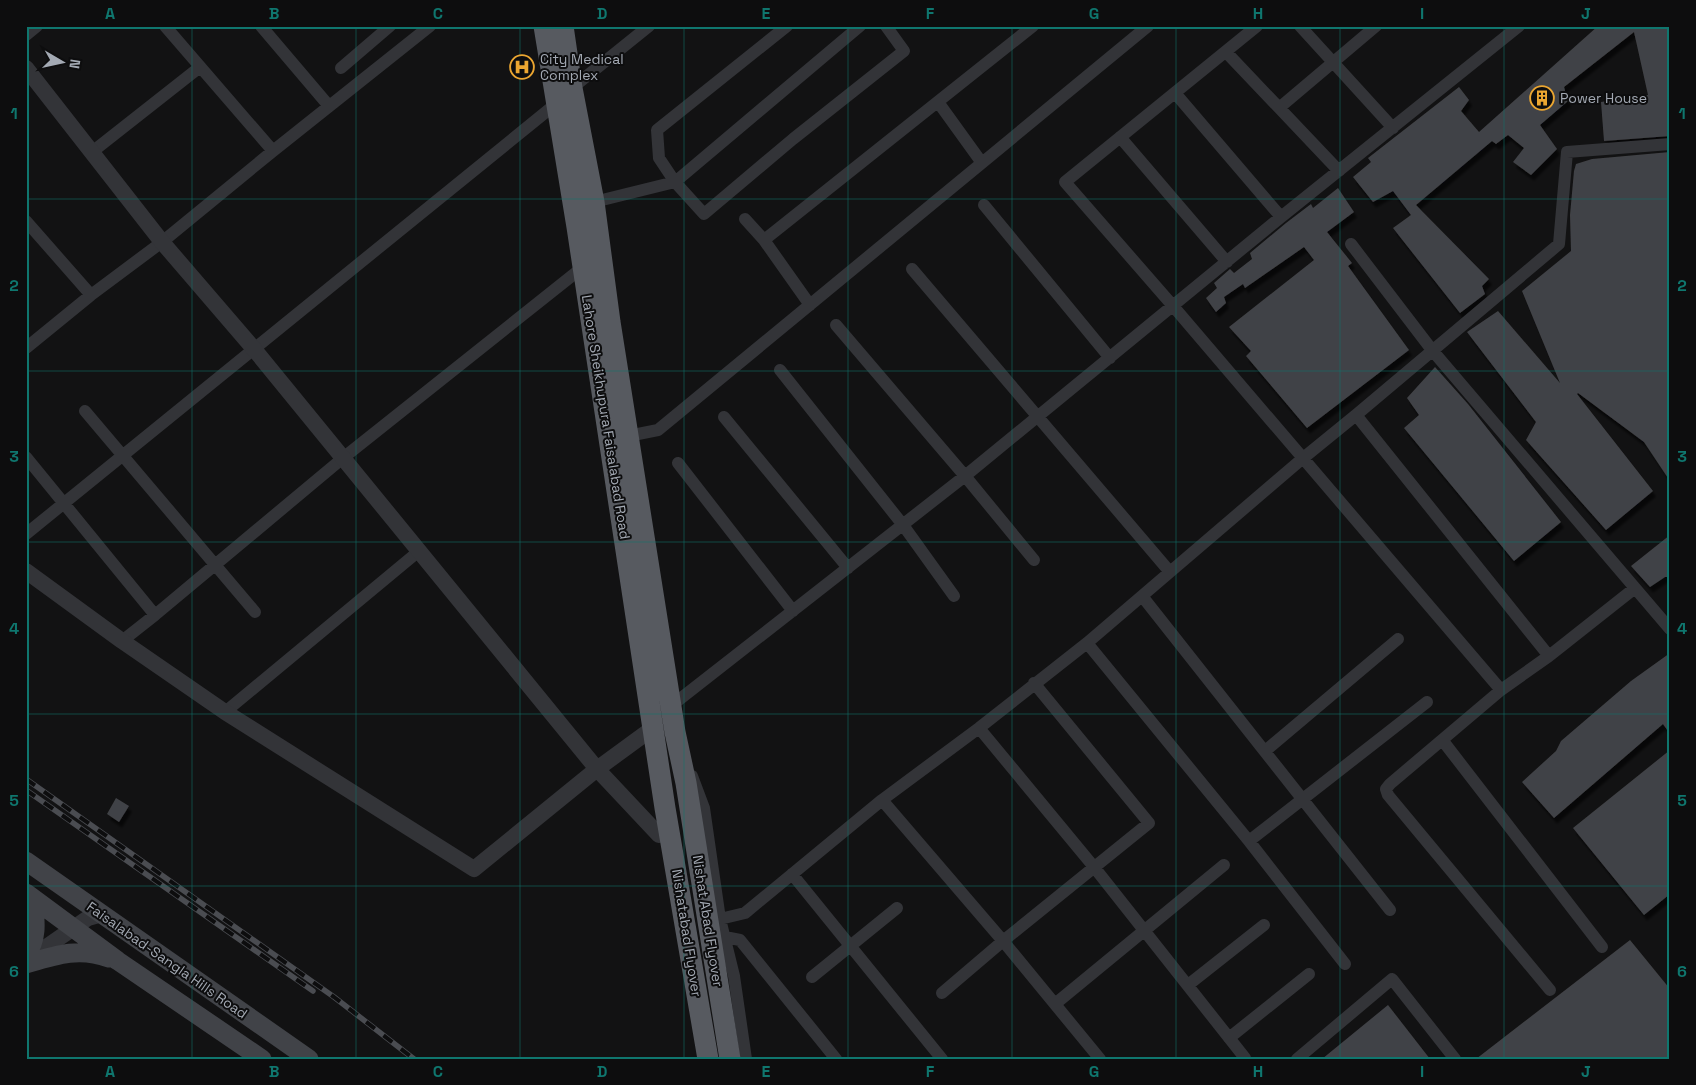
<svg xmlns="http://www.w3.org/2000/svg" width="1696" height="1085" font-family="'Space Grotesk',sans-serif">
	<defs>
		<filter id="shadow"><feDropShadow dx="3" dy="5.5" stdDeviation="1" flood-color="#0009"/></filter>
	</defs>
	<rect width="100%" height="100%" fill="#121213"/>
	<path fill="#414246" filter="url(#shadow)" d="M1598 26H1670V136L1604 141 1601 102 1648 95 1634 32 1564 87 1568 101 1540 125 1557 149 1531 175 1513 162 1524 148 1508 135 1496 144 1492 141 1416 205 1489 279 1482 286 1485 294 1460 313 1393 228 1411 215 1393 191 1373 202 1353 177 1371 162 1368 158 1459 87 1469 100 1461 111 1479 132Z
		M1670 152V481L1644 442 1578 393 1577 394 1653 491 1606 530 1526 440 1536 422 1467 332 1498 311 1560 383 1522 291 1571 251 1570 215 1574 171 1576 164 1592 159Z
		M1338 188 1354 212 1327 232 1352 263 1348 266 1409 350 1307 428 1246 356 1251 351 1229 327 1314 260 1304 247 1245 288 1243 284 1224 297 1226 303 1216 312 1206 298 1217 288 1214 283 1230 269 1234 273 1252 259 1250 253 1286 223 1311 204 1313 208Z
		M1435 367 1468 404 1561 522 1514 561 1404 428 1419 415 1407 398Z
		M1670 535V577H1665L1650 587 1631 566Z
		M1670 653V734L1663 724 1554 818 1522 782 1556 751 1561 741 1631 681Z
		M1670 750V894L1644 915 1573 828Z
		M116 798 129 806 119 822 107 814Z
		M1630 940 1670 989V1059H1476Z
		M1388 1005 1430 1059H1322Z"/>
	<g fill="none" stroke-linecap="round" stroke-linejoin="round">
		<path stroke="#333438" stroke-width="12" d="M165 26 273 151
			M261 26 329 106
			M787 26 657 130 659 158 675 182 704 214 793 139 904 51 886 26
			M1257 26 1065 182 1173 306 1501 690
			M1300 26 1393 128
			M26 35 37 26
			M1226 52 1339 171
			M341 68 390 26
			M572 88 649 26
			M1175 93 1281 217
			M938 102 982 163
			M1279 108 1376 26
			M1120 137 1227 262
			M92 152 200 67
			M594 202 675 182 860 26
			M984 205 1110 358
			M745 219 764 240 810 305
			M26 221 91 295
			M764 240 1033 26
			M1351 244 1432 350 1670 629
			M912 269 1170 572
			M836 325 965 476 1034 560
			M26 348 91 295 162 242 273 151 430 26
			M780 370 903 525 954 596
			M85 411 255 612
			M1356 415 1549 656
			M724 417 848 568
			M628 436 658 430 1148 26
			M26 457 155 615
			M678 463 793 611
			M26 534 557 103
			M1142 596 1390 910
			M122 641 155 615 343 458 583 267
			M1087 643 1249 841 1345 964
			M671 706 965 476 1281 217 1519 26
			M225 712 419 551
			M979 728 1094 867 1245 1058
			M1443 741 1602 947
			M1265 751 1398 639
			M692 776 704 808 720 919 734 976 746 1059
			M882 800 1003 941 1149 823 1034 683
			M1249 841 1427 702
			M792 874 942 1059
			M720 919 745 913 882 800 979 728 1087 643 1302 459 1356 415 1559 244 1567 152 1670 144
			M725 937 740 940 836 1059
			M812 977 897 908
			M1188 985 1264 925
			M1550 990 1388 795 1386 789 1390 784 1501 690 1549 656 1635 588
			M942 993 1003 941 1100 1059
			M1055 1004 1224 865
			M1229 1038 1309 974
			M1297 1059 1392 979 1455 1059"/>
		<path stroke="#333438" stroke-width="16" d="M26 68 162 242 254 349 597 769 659 835
			M26 571 122 641 225 712 474 869 597 769 653 728
			M26 961 88 918 102 914"/>
		<path stroke="#414348" stroke-width="19" d="M26 861 309 1059
			M26 893 118 961 262 1059
			M26 955C39 938 35 918 33 898
			M26 964C56 955 79 947 109 958"/>
		<path stroke="#575a60" stroke-width="21" d="M544 26 577 227 665 808 708 1059
			M563 26 572 88 594 202 610 322 675 732 686 783 730 1059"/>
		<g stroke="#4a4c51" stroke-width="5.5">
			<path id="rail" d="M26 779 334 997 414 1059
				M26 790 313 991"/>
		</g>
		<use href="#rail" stroke="#0d0d0e" stroke-width="4" stroke-dasharray="11" stroke-linecap="butt"/>
	</g>
	<path fill="none" stroke="#0f766e" stroke-width="1" stroke-opacity="0.55" d="M192 26V1059M356 26V1059M520 26V1059M684 26V1059M848 26V1059M1012 26V1059M1176 26V1059M1340 26V1059M1504 26V1059M26 199H1670M26 371H1670M26 542H1670M26 714H1670M26 886H1670"/>
	<defs>
		<g id="hospital-ring" transform="scale(1.25)"><circle r="9.5" fill="#0d0d0e" stroke="#eba631" stroke-width="1.5"/><path d="M-5-5h3v3.5h4V-5h3V5h-3V1.5h-4V5h-3Z" fill="#eba631"/></g>
		<g id="building-ring" transform="scale(1.25)"><circle r="9.5" fill="#0d0d0e" stroke="#eba631" stroke-width="1.5"/><path d="M-4-6H4V6H1V3H-1V6H-4ZM-2.5-4.3h1.7v1.8h-1.7ZM.8-4.3h1.7v1.8H.8ZM-2.5-1h1.7V.8h-1.7ZM.8-1h1.7V.8H.8Z" fill="#eba631"/></g>
	</defs>
	<g fill-rule="evenodd">
		<use href="#hospital-ring" x="522" y="67"/>
		<use href="#building-ring" x="1542" y="98"/>
	</g>
	<g text-anchor="middle" dominant-baseline="central" stroke-width="4" stroke-linejoin="round" paint-order="stroke">
		<g font-size="14" fill="#a3a9b3" stroke="#0d0d0e" text-anchor="start">
			<text x="540" y="59">City Medical<tspan x="540" dy="16">Complex</tspan></text>
			<text x="1560" y="98">Power House</text>
		</g>
		<g font-size="14" fill="#a3a9b3" stroke="#0d0d0e">
			<text transform="translate(606 417) rotate(81)">Lahore Sheikhupura Faisalabad Road</text>
			<text transform="translate(708 921) rotate(81)">Nishat Abad Flyover</text>
			<text transform="translate(687 933) rotate(81)">Nishatabad Flyover</text>
			<text transform="translate(167 960) rotate(35)">Faisalabad-Sangla Hills Road</text>
		</g>
	</g>
	<rect width="1696" height="1085" fill="none" stroke="#0d0d0e" stroke-width="55"/>
	<g transform="translate(62 62) rotate(99)" stroke="#0d0d0e" stroke-width="4" paint-order="stroke">
	<path d="M0-4L9 19L0 12L-9 19Z" fill="#a3a9b3"/>
	<text y="-8" font-size="14" font-weight="bold" text-anchor="middle" fill="#a3a9b3">N</text>
	</g>
	<rect x="28" y="28" width="1640" height="1030" fill="none" stroke="#0f766e" stroke-width="2"/>
	<g font-size="16" text-anchor="middle" font-weight="bold" fill="#0f766e">
		<text x="110" y="19">A</text>
		<text x="274" y="19">B</text>
		<text x="438" y="19">C</text>
		<text x="602" y="19">D</text>
		<text x="766" y="19">E</text>
		<text x="930" y="19">F</text>
		<text x="1094" y="19">G</text>
		<text x="1258" y="19">H</text>
		<text x="1422" y="19">I</text>
		<text x="1586" y="19">J</text>
		<text x="14" y="119">1</text>
		<text x="1682" y="119">1</text>
		<text x="14" y="291">2</text>
		<text x="1682" y="291">2</text>
		<text x="14" y="462">3</text>
		<text x="1682" y="462">3</text>
		<text x="14" y="634">4</text>
		<text x="1682" y="634">4</text>
		<text x="14" y="806">5</text>
		<text x="1682" y="806">5</text>
		<text x="14" y="977">6</text>
		<text x="1682" y="977">6</text>
		<text x="110" y="1077">A</text>
		<text x="274" y="1077">B</text>
		<text x="438" y="1077">C</text>
		<text x="602" y="1077">D</text>
		<text x="766" y="1077">E</text>
		<text x="930" y="1077">F</text>
		<text x="1094" y="1077">G</text>
		<text x="1258" y="1077">H</text>
		<text x="1422" y="1077">I</text>
		<text x="1586" y="1077">J</text>
	</g>
</svg>
